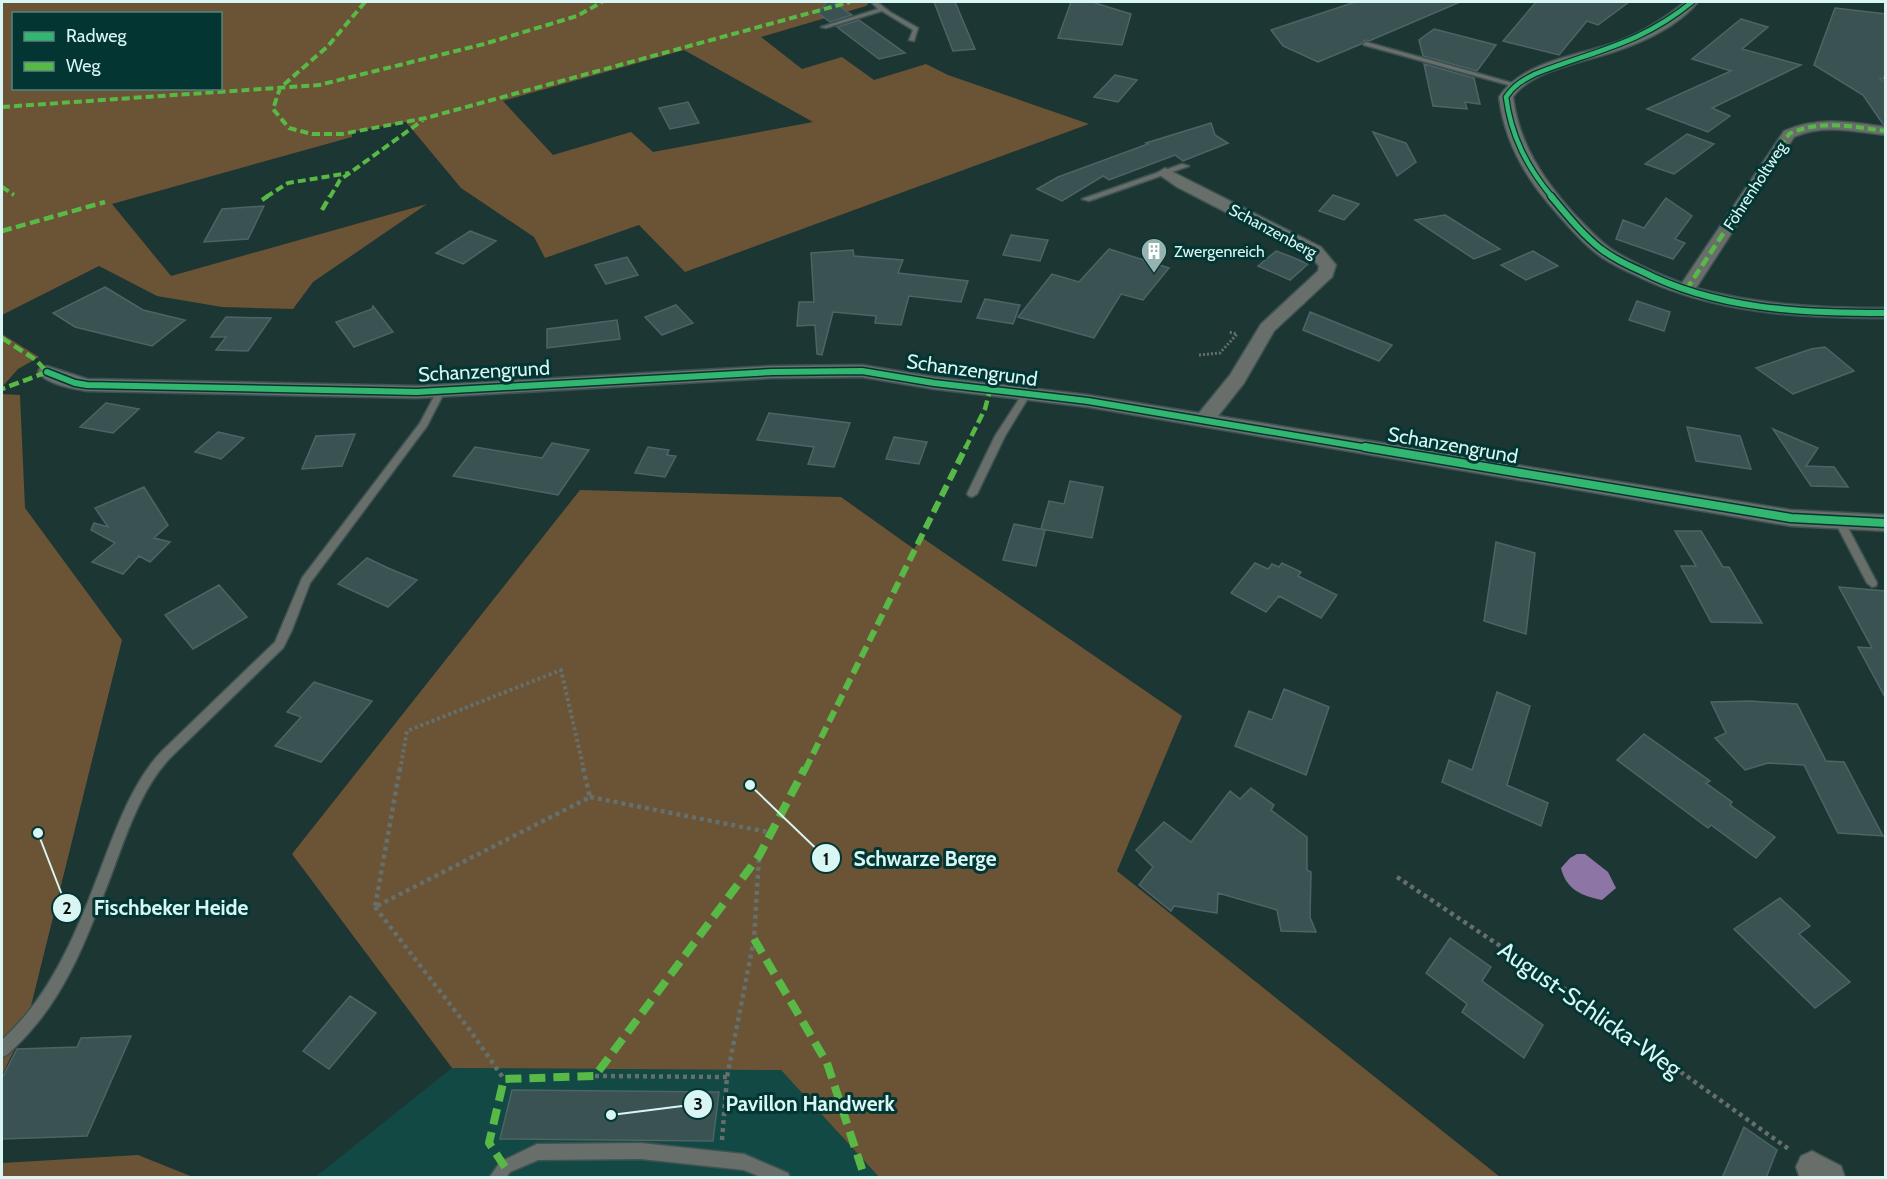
<svg xmlns="http://www.w3.org/2000/svg" width="1887" height="1179" font-family="Cabin,sans-serif">
	<rect width="100%" height="100%" fill="#1c3634"/>
	<path fill="#124945" d="M452 1068 781 1070 879 1177 314 1178Z"/>
	<path fill="#6b5335" fill-rule="evenodd" d="M2 2H870L866 6 761 37 802 69 842 57 874 80 926 64 948 75 1089 124 685 272 639 225 545 258 534 237 461 188 406 122 352 132V137L112 204 171 276 427 204 313 282 293 309 222 307 157 296 99 266 2 315ZM14 14H220V88H14ZM684 50 813 122 653 152 631 132 553 155 503 101Z
		M2 334 39 357 18 369 2 387Z
		M2 394 20 395 25 508 122 640 26 1026 2 1075Z
		M580 490 841 497 914 549 921 537 1182 716 1117 871 1500 1177H879L781 1070 452 1068 292 854Z
		M138 1155 193 1177H2V1163Z"/>
	<path fill="#8d75a6" d="M1577 854H1585L1608 872 1616 888 1602 900C1581 896 1566 889 1561 868L1570 858Z"/>
	<path fill="#3b5253" stroke="#4d6466" stroke-width="1.5" d="M827 2H833L852 15 830 22 818 13Z
		M934 2H955L975 49 953 51Z
		M1071 2H1092L1131 14 1122 45 1058 38Z
		M1355 2H1460L1369 41 1365 40 1361 44 1318 62 1283 46 1271 30Z
		M1536 2H1629L1598 25 1587 21 1559 55 1503 41Z
		M1835 8 1886 14V74L1880 79 1886 83V125L1883 124 1863 95 1814 65Z
		M1741 19 1768 27 1742 49 1801 65 1712 108 1730 116 1708 132 1647 109 1731 71 1692 59Z
		M859 20 905 53 879 59 837 27Z
		M1434 29 1496 45 1477 71 1423 56 1419 40Z
		M1424 64 1474 78 1480 104 1465 102 1467 109 1433 106Z
		M1115 75 1137 80 1118 102 1094 97Z
		M688 102 699 123 670 129 659 108Z
		M1211 123 1215 135 1228 143 1183 161 1175 155 1109 180 1103 176 1062 201 1037 189 1058 177 1148 144 1146 143Z
		M1373 132 1406 143 1416 162 1397 176Z
		M1687 134 1714 144 1674 174 1645 164Z
		M1333 195 1359 204 1344 220 1319 211Z
		M1666 198 1692 216 1675 239 1685 243 1673 259 1616 239 1623 220 1644 228Z
		M264 206 248 239 204 242 222 209Z
		M1445 215 1500 249 1474 259 1415 220Z
		M470 231 496 241 463 264 436 253Z
		M1011 235 1048 240 1040 261 1003 255Z
		M1109 249 1169 268 1143 300 1121 294 1094 338 1018 317 1052 274 1079 282Z
		M853 250 854 256 903 260 898 273 968 281 961 302 909 296 901 325 875 323 876 316 833 312 822 355 817 354 815 325 797 326 799 302H814L811 253Z
		M1276 251 1292 257 1308 264 1290 280 1258 266Z
		M1533 251 1558 266 1526 280 1501 265Z
		M627 257 638 275 606 284 595 265Z
		M105 287 143 310 185 320 152 346 75 327 53 313Z
		M985 299 1020 305 1013 324 977 318Z
		M1637 301 1670 312 1664 331 1629 320Z
		M676 305 693 323 662 335 645 317Z
		M373 306 393 332 354 347 336 322 372 309Z
		M1310 312 1392 345 1379 361 1303 330Z
		M226 317 271 318 248 351 216 350 226 337H211Z
		M617 320 620 339 547 348V329Z
		M1825 347 1854 371 1793 394 1756 368 1811 349Z
		M106 403 139 409 113 433 80 427Z
		M769 413 850 423 834 467 808 464 814 447 757 440Z
		M1687 427 1740 436 1751 469 1696 461Z
		M1773 429 1818 448 1806 466 1834 467 1848 487 1811 486Z
		M218 432 244 438 221 459 195 452Z
		M355 434 342 466 302 469 316 436Z
		M894 437 927 442 919 464 886 459Z
		M552 443 589 450 558 495 453 476 475 447 542 458Z
		M648 447 669 450 667 455 676 456 665 477 635 473Z
		M1070 481 1103 487 1092 538 1041 529 1049 501 1064 504Z
		M144 487 168 525 154 538 170 542 150 562 139 556 123 574 92 562 115 543 91 530 94 523 108 527 95 508Z
		M1014 524 1045 530 1036 566 1003 560Z
		M1675 531H1701L1723 567H1729L1762 623 1711 622 1681 566H1696Z
		M1496 542 1535 553 1526 634 1484 621Z
		M367 558 388 568 417 580 388 607 338 584Z
		M1255 563 1268 569 1272 564 1279 567 1282 563 1301 572 1298 576 1337 595 1321 618 1279 596 1266 612 1231 593Z
		M219 585 247 617 193 649 165 615Z
		M1839 587 1886 591V699L1858 647 1872 648Z
		M314 682 372 701 321 762 275 746 301 717 287 712Z
		M1284 689 1329 707 1306 775 1235 746 1249 711 1272 720Z
		M1497 692 1530 706 1507 785 1548 803 1541 826 1442 782 1449 760 1472 770Z
		M1750 701 1797 704 1826 761 1844 762 1883 836 1838 833 1804 765 1768 763 1745 770 1715 738 1726 733 1711 702Z
		M1644 734 1710 781 1706 783 1732 802 1730 805 1775 837 1756 858 1711 825 1708 828 1617 760Z
		M1251 788 1274 805 1271 810 1307 837V870L1311 872 1310 917 1316 932 1281 931 1277 910 1218 893 1217 913 1174 906 1171 911 1139 885 1153 867 1136 850 1164 822 1191 842 1230 791 1240 799Z
		M1780 898 1810 926 1799 934 1850 982 1815 1008 1734 929Z
		M1450 938 1491 967 1482 981 1543 1025 1524 1058 1462 1012 1467 1004 1426 973Z
		M350 996 376 1013 329 1069 303 1051Z
		M131 1036 87 1136 2 1139V1078L17 1049 77 1047 81 1038Z
		M512 1090 719 1092 713 1141 500 1139Z
		M1744 1127 1777 1150 1766 1178H1722Z"/>
	<g fill="none" stroke-linecap="round" stroke-linejoin="round">
		<g stroke="#3d5251" stroke-width="3">
			<path id="lane" d="M871 2H877L890 12 918 28 914 41 909 40 913 30 882 11 826 28 821 27 878 9Z
				M1366 42 1516 84 1517 85 1512 86 1364 45 1363 44Z
				M1886 76V81L1882 78Z
				M1182 164 1189 166 1089 201 1082 199Z
				M441 388 445 391 427 426 310 583 292 630 283 648 170 758C138 792 124 843 107 886 88 935 68 988 33 1028 25 1038 16 1046 7 1055L2 1057V1040C9 1033 17 1025 24 1017 57 978 78 928 96 881 113 838 130 784 162 751L275 642 302 578 420 423 437 391Z
				M1026 392 1030 395 1005 436 977 494 972 497 969 496 967 494 995 436 1023 393Z
				M1840 518 1845 522 1877 583 1876 586 1872 587 1867 583 1835 522Z
				M641 1143 744 1154 788 1173 790 1178H763L744 1170 641 1159 538 1160 510 1172 506 1178H489L500 1162 537 1144Z"/>
		</g>
		<g stroke="#3d5251" stroke-width="3">
			<path id="street" d="M1685 2H1698C1679 25 1646 41 1619 50 1589 61 1531 70 1513 97 1519 144 1543 179 1574 214 1586 226 1597 239 1611 249 1633 263 1658 274 1682 283L1784 131C1818 116 1850 122 1886 127V135C1855 132 1824 123 1794 137L1696 288C1758 305 1821 308 1886 308V318C1801 318 1713 314 1635 275 1622 269 1607 262 1596 253 1578 239 1563 220 1548 203 1522 172 1504 138 1499 97 1524 59 1582 56 1622 40 1645 31 1666 17 1685 2Z
				M1165 168 1321 247 1336 265 1332 277 1274 331 1244 383 1218 416 1791 510 1886 515V531L1791 526 1088 407 934 389 862 377 772 378 417 398 87 391C73 389 46 384 38 372L40 368 47 366 87 379 417 386 772 366 862 365 934 377 1088 395 1199 413 1230 375 1261 324 1318 271 1319 266 1309 255 1177 187 1157 173Z
				M1812 1151 1841 1166 1845 1178H1800L1796 1167 1801 1156Z"/>
		</g>
		<path stroke="#656f6b" stroke-width="3" stroke-dasharray="2 2" stroke-linecap="butt" d="M1199 355 1220 353 1237 334 1229 332"/>
		<path stroke="#656f6b" stroke-width="4" stroke-dasharray="3 3" stroke-linecap="butt" d="M400 770 407 731 561 670 584 770"/>
		<path stroke="#656f6b" stroke-width="4.5" stroke-dasharray="4 4" stroke-linecap="butt" d="M400 768 375 907 590 797
			M583 768 590 797
			M590 797 773 833
			M1397 877 1566 990 1790 1150
			M375 907 469 1029 504 1079
			M595 1076 727 1077
			M722 1140 727 1077 754 939 759 856"/>
		<use href="#lane" fill="#686e69" fill-rule="evenodd"/>
		<use href="#street" fill="#686e69" fill-rule="evenodd"/>
		<path stroke="#58b947" stroke-width="4" stroke-dasharray="8 4" stroke-linecap="butt" d="M365 2 328 46 280 88 273 109 289 128 312 134H342L426 118 850 2
			M2 107 319 85 484 44 577 16 602 2
			M2 187 14 195
			M266 197 288 183 349 173
			M330 197 340 180 423 120
			M1747 197 1789 134C1821 119 1853 127 1886 131"/>
		<path stroke="#58b947" stroke-width="4.5" stroke-dasharray="10 4.5" stroke-linecap="butt" d="M262 200 268 196
			M322 210 330 196
			M2 231 105 202
			M1686 290 1748 196
			M2 338 36 360 47 372 2 389
			M965 449 985 409 990 390"/>
		<path stroke="#58b947" stroke-width="6" stroke-dasharray="12 6" stroke-linecap="butt" d="M805 770 966 447"/>
		<path stroke="#58b947" stroke-width="8" stroke-dasharray="16 8" stroke-linecap="butt" d="M754 939 827 1063 865 1178
			M505 1167 489 1143 504 1079 595 1076 759 856 805 768"/>
		<g stroke="#033633" stroke-width="7">
			<path id="cycleway-far2" d="M1552 197C1527 167 1511 136 1506 97 1514 85 1523 80 1535 74 1596 50 1639 45 1692 2"/>
		</g>
		<g stroke="#033633" stroke-width="9">
			<path id="cycleway-far1" d="M1551 196C1566 214 1582 234 1601 249 1613 258 1627 265 1641 271 1717 310 1802 313 1886 313
				M47 372 75 383 87 385 417 392 772 372 862 371 934 383 1088 401 1374 449"/>
		</g>
		<g stroke="#033633" stroke-width="11">
			<path id="cycleway" d="M1365 447 1791 518 1886 523"/>
		</g>
		<use href="#cycleway-far2" stroke="#33b770" stroke-width="4.5"/>
		<use href="#cycleway-far1" stroke="#33b770" stroke-width="6"/>
		<use href="#cycleway" stroke="#33b770" stroke-width="8"/>
	</g>
	<defs>
		<g id="building-pin" transform="scale(1.35)"><path d="M0 17L-7.5 6A9.5 9.5 0 1 1 7.5 6Z" fill="#96b3b0" stroke="#033633"/><path d="M-4-6H4V6H1V3H-1V6H-4ZM-2.5-4.3h1.7v1.8h-1.7ZM.8-4.3h1.7v1.8H.8ZM-2.5-1h1.7V.8h-1.7ZM.8-1h1.7V.8H.8Z" fill="#fff"/></g>
	</defs>
	<g fill-rule="evenodd">
		<use href="#building-pin" x="1154" y="251"/>
	</g>
	<g text-anchor="middle" dominant-baseline="central" stroke-width="6" stroke-linejoin="round" paint-order="stroke">
		<g font-size="16" fill="#d8f6f3" stroke="#033633">
			<text transform="translate(1755 186) rotate(-57)">Föhrenholtweg</text>
			<text transform="translate(1273 231) rotate(28)">Schanzenberg</text>
		</g>
		<g font-size="16" fill="#d8f6f3" stroke="#033633" text-anchor="start">
			<text x="1174" y="251">Zwergenreich</text>
		</g>
		<g font-size="20" fill="#d8f6f3" stroke="#033633">
			<text transform="translate(972 370) rotate(8)">Schanzengrund</text>
			<text transform="translate(484 371) rotate(-3)">Schanzengrund</text>
			<text transform="translate(1453 445) rotate(10)">Schanzengrund</text>
		</g>
		<g font-size="24" fill="#d8f6f3" stroke="#033633">
			<text transform="translate(1590 1009) rotate(35)">August-Schlicka-Weg</text>
		</g>
	</g>
	<path fill="none" stroke="#d8f6f3" stroke-width="2" d="M750 785L826 858M38 833L67 908M611 1115L698 1104"/>
	<g fill="#d8f6f3" stroke="#033633" stroke-width="2">
		<circle cx="750" cy="785" r="6"/>
		<circle cx="38" cy="833" r="6"/>
		<circle cx="611" cy="1115" r="6"/>
		<circle cx="826" cy="858" r="15"/>
		<circle cx="67" cy="908" r="15"/>
		<circle cx="698" cy="1104" r="15"/>
	</g>
	<g font-size="18" text-anchor="middle" font-weight="bold" fill="#111">
		<text x="826" y="865">1</text>
		<text x="67" y="914">2</text>
		<text x="698" y="1110">3</text>
	</g>
	<g font-size="21" text-anchor="middle" font-weight="bold" fill="#d8f6f3" stroke="#033633" stroke-width="6" stroke-linejoin="round" paint-order="stroke">
		<text x="925" y="866">Schwarze Berge</text>
		<text x="171" y="915">Fischbeker Heide</text>
		<text x="810" y="1111">Pavillon Handwerk</text>
	</g>
	<rect width="1887" height="1179" fill="none" stroke="#d8f6f3" stroke-width="6"/>
	<rect x="12" y="12" width="210" height="78" fill="#033633" stroke="#588380" stroke-width="1.5"/>
	<rect x="24" y="32" width="30" height="9" fill="#33b770" stroke="#588380" stroke-width="1.5"/>
	<text x="66" y="42" font-size="18" fill="#d8f6f3">Radweg</text>
	<rect x="24" y="62" width="30" height="9" fill="#58b947" stroke="#588380" stroke-width="1.5"/>
	<text x="66" y="72" font-size="18" fill="#d8f6f3">Weg</text>
</svg>
